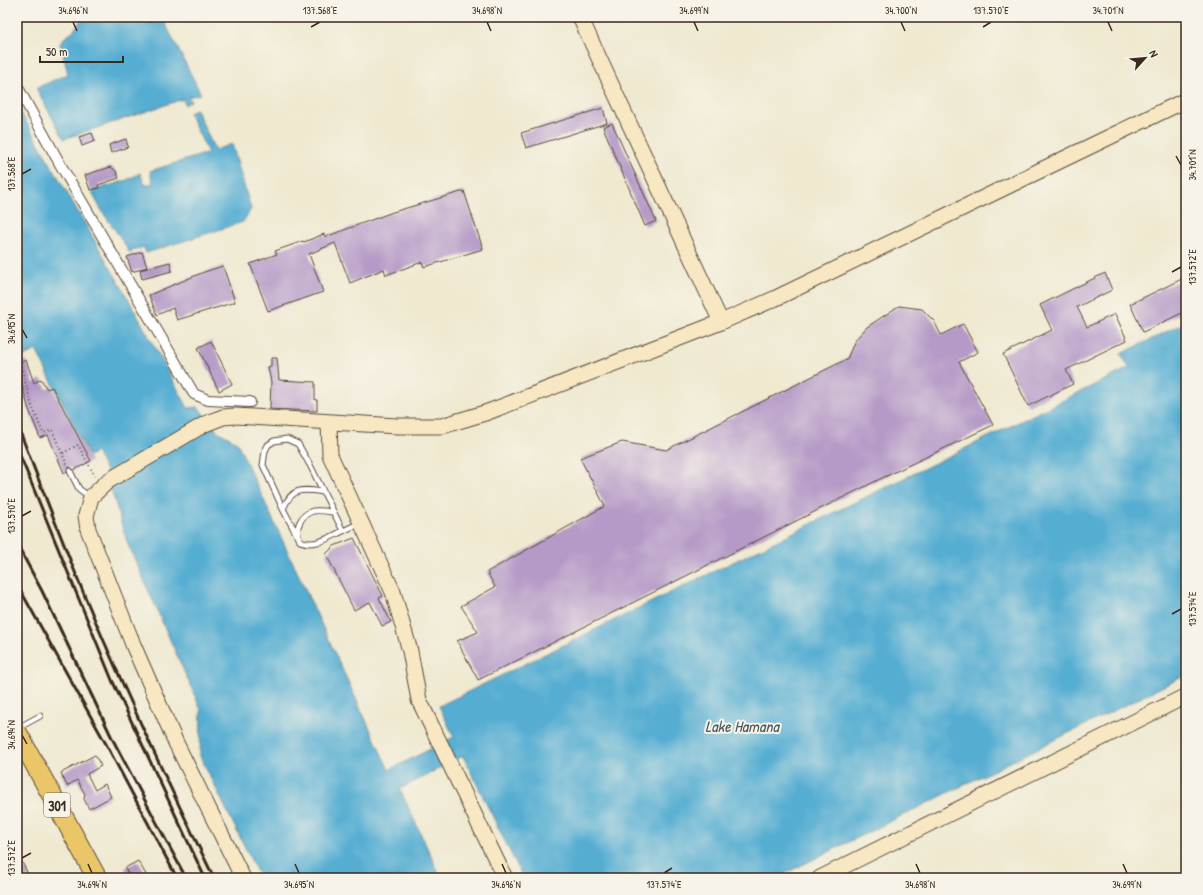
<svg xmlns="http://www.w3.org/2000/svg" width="1203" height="895" font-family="'Patrick Hand',sans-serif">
	<rect width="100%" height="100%" fill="#f7f3e8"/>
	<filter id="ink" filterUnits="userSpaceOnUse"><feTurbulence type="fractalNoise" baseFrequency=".025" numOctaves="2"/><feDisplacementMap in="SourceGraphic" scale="8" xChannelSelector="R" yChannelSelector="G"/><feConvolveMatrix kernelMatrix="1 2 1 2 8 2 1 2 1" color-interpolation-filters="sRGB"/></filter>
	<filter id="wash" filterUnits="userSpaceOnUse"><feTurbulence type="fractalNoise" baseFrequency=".012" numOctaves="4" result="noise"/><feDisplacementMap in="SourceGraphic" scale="16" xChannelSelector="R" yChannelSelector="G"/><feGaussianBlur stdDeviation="0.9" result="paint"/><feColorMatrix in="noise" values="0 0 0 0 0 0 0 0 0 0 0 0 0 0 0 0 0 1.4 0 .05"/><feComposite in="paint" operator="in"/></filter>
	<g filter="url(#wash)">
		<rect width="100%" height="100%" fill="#efe9d0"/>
		<path fill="#55add2" stroke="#486c78" d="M83 17H162L201 94 188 97 191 101 185 105 183 99 64 139 36 88 68 74 60 44 64 38 74 30Z
			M17 106 125 293 188 408 198 407 217 431 237 442 389 770 454 737 439 706 1129 368 1121 354 1186 322V675L776 878H523L463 756 400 789 441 878H260L200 756 201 710 127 542 105 469 96 452 89 456 36 350 17 360Z
			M196 109 215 150 232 144 251 209 243 222 146 253 144 247 129 252C118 231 100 213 92 191L127 180 140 173 145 185 153 183 150 171 208 153 189 113Z"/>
		<g id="blocks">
			<path fill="#b59ac7" d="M603 108 607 123 526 148 521 133Z
				M612 123 656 221 645 226 603 127Z
				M92 133 95 141 82 146 79 137Z
				M126 139 128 147 111 153 109 145Z
				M111 167 116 171 119 178 98 185 99 188 90 190 85 175Z
				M464 191 483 249 424 267 422 262 386 275 384 269 350 283 335 243 309 254 323 292 268 311 250 264 277 254 275 251 303 241 304 242 324 234 325 237 393 212Z
				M142 252 147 267 132 272 127 257Z
				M170 262 172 271 142 279 140 270Z
				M223 266 235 302 177 320 173 308 157 315 149 295 204 272Z
				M1105 273 1112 290 1077 307 1087 327 1115 314 1127 340 1066 370 1073 384 1028 406 1003 354 1052 330 1040 305Z
				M1186 277V311L1143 332 1130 304Z
				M899 306 922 309 934 321 941 335 963 324 978 352 959 362 993 425 876 481 478 680 457 641 478 632 461 606 495 587 487 572 605 506 580 458 622 442 666 450 847 359 855 340 867 327Z
				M211 341 232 384 219 391 198 348Z
				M271 358H277L279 380 315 382V400H317V411L270 409 271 382 268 367 271 366Z
				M26 360 34 383 41 379 47 389 52 387 91 461 74 470 69 467 66 473H64L48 435 40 438 28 407 19 373 17 374V364Z
				M354 538 383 596 379 598 391 622 382 626 370 602 354 610 326 554 334 546Z
				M95 755 101 766 87 774 95 790 105 784 111 797 89 809 84 799 85 794 77 780 67 786 61 773Z
				M17 852 30 878H17Z
				M138 861 148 878H130L125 868Z"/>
		</g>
	</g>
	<g filter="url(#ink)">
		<use href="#blocks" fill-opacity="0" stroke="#564739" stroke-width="1"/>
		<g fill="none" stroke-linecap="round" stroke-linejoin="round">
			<g stroke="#564739" stroke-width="7">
				<path id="lane" d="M70 471 79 489 90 497
					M323 492C302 489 292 487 283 509L263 465 265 451 268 445 274 441 287 439 298 444 310 465 343 531 360 523
					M283 509 297 535
					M332 512C326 511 319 510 313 511 300 515 294 529 300 541 316 547 328 538 343 531
					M18 728 40 716"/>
			</g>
			<g stroke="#564739" stroke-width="12">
				<path id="street" d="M17 86 60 164 194 394 208 400 250 402"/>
			</g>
			<g stroke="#564739" stroke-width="17">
				<path id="secondary" d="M580 17 721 322
					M329 422 330 455 393 592 410 651 419 700 505 878
					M243 878 176 743 134 647 88 529 86 516 91 497 108 481 205 424 223 417 235 416 397 426H442L488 412 721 322 774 299 1186 100
					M820 878 1186 696"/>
			</g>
			<g stroke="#564739" stroke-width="21">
				<path id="highway" d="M17 732 97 878"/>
			</g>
			<path stroke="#564739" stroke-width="2" stroke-dasharray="1 3" stroke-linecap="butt" d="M17 369 21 367 32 406 43 433 52 430 67 465
				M63 453 78 445 95 476"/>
			<use href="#lane" stroke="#fff" stroke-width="5"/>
			<use href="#street" stroke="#fff" stroke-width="10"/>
			<use href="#secondary" stroke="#f7e8c3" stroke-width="15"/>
			<use href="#highway" stroke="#ebc669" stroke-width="19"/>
			<path stroke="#3b2a1e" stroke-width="3" d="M17 424C40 483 62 541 86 599 126 694 169 786 214 878
				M17 448 112 680 205 878
				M17 544 42 591 113 740 186 878
				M17 584 106 744 177 878"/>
		</g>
	</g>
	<path fill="none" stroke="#3b2a1e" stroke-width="1.5" d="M73 22 77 31M487 22 491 31M694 22 698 31M901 22 905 31M1108 22 1112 31M311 27 320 22M983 27 991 22M1176 156 1181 165M22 174 31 169M1172 272 1181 267M22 329 27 338M22 516 31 511M1172 614 1181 609M22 735 27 744M22 858 31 853M88 864 92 873M295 864 299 873M502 864 506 873M916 864 920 873M1123 864 1127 873M664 873 672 868"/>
	<g text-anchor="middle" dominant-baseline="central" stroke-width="4" stroke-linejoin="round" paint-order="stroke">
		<rect fill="#f7f3e8" stroke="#73665b" stroke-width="1" x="44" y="793" width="26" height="24" rx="3"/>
		<g font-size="14" font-weight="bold" fill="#3b2a1e">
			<text x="57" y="805">301</text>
		</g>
		<g font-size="16" font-style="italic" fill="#44585d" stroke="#f7f3e8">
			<text x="742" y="726">Lake Hamana</text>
		</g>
	</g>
	<rect width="1203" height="895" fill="none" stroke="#f7f3e8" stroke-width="44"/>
	<g transform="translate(1145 58) rotate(63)" stroke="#f7f3e8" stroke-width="3" paint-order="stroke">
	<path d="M0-3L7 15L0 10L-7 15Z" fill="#3b2a1e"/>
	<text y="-6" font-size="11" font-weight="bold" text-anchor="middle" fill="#3b2a1e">N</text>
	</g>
	<path d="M40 56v6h83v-6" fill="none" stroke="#3b2a1e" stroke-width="2"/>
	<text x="46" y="56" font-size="12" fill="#3b2a1e" stroke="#f7f3e8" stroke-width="3" paint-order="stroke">50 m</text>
	<rect x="22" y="22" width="1159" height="851" fill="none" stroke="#3b2a1e" stroke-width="1.5"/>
	<g font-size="10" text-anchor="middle" fill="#3b2a1e">
		<text x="73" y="14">34.696°N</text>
		<text x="320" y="14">137.568°E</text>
		<text x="487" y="14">34.698°N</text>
		<text x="694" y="14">34.699°N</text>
		<text x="901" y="14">34.700°N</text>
		<text x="991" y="14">137.570°E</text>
		<text x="1108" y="14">34.701°N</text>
		<text transform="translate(1192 165) rotate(-90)" y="4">34.701°N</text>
		<text transform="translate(11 174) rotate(-90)" y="4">137.568°E</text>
		<text transform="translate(1192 267) rotate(-90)" y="4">137.572°E</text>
		<text transform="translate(11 329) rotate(-90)" y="4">34.695°N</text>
		<text transform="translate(11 516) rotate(-90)" y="4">137.570°E</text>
		<text transform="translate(1192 609) rotate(-90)" y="4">137.574°E</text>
		<text transform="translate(11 735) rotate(-90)" y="4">34.694°N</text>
		<text transform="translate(11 858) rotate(-90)" y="4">137.572°E</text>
		<text x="92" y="888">34.694°N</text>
		<text x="299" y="888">34.695°N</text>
		<text x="506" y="888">34.696°N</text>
		<text x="664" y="888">137.574°E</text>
		<text x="920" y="888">34.698°N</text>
		<text x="1127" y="888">34.699°N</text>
	</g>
</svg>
